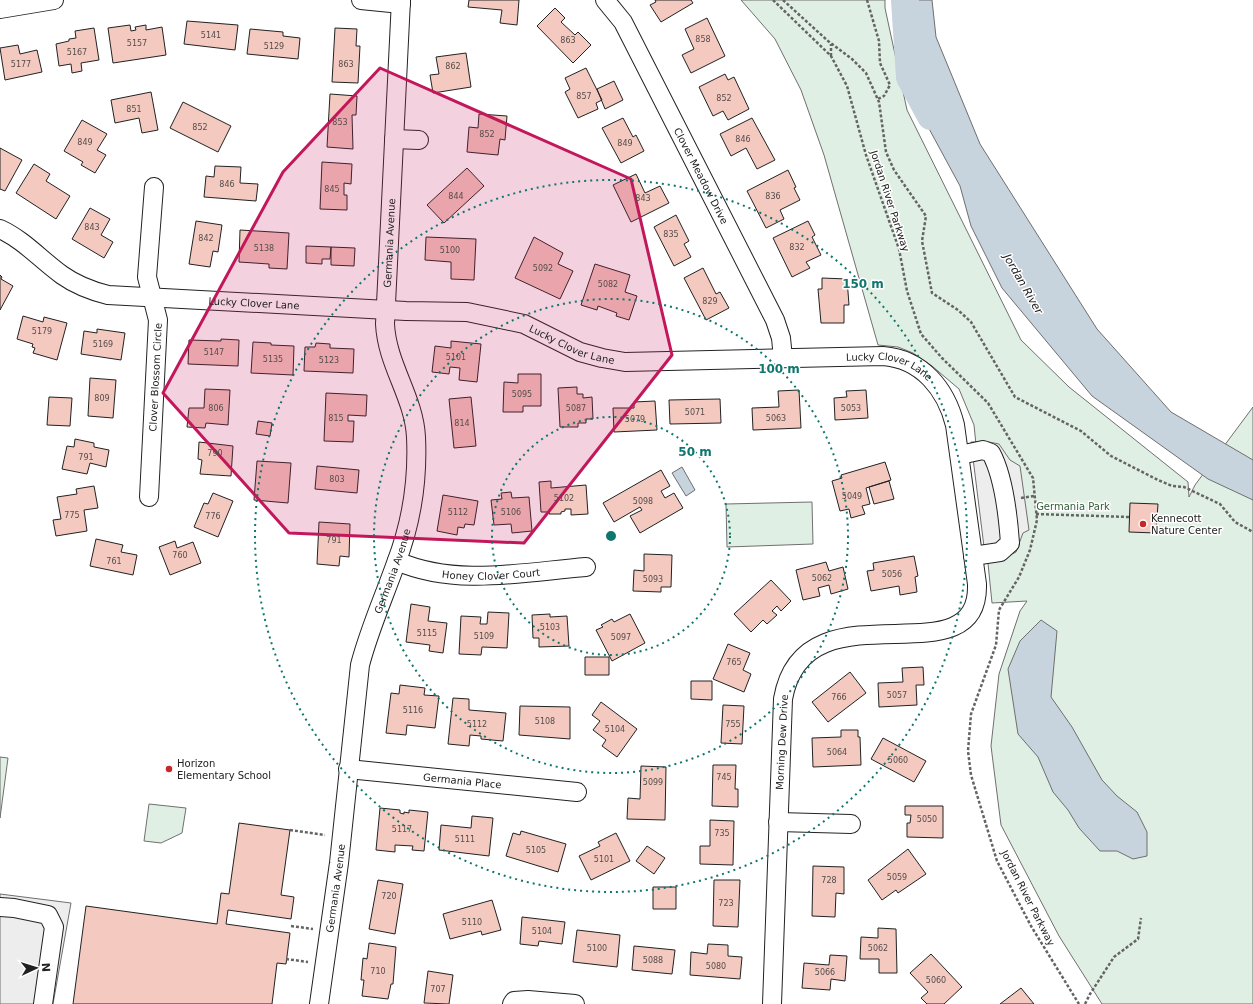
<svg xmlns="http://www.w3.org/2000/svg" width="1253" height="1004" font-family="'DejaVu Sans',sans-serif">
	<rect width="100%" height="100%" fill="#fff"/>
	<path fill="#e0efe3" stroke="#6f6f6f" d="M741 0H885V8L907 110 1021 340 1069 387 1188 482 1189 497 1195 485 1253 407V1004H1102L1059 936 1001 825 991 746 999 674 1020 611 1027 601 992 603 974 425 959 389 932 366 913 353 898 347 878 345 824 155 801 90 775 39Z
		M812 502 813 544 727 547 726 504Z
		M0 757 8 758 0 818Z
		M149 804 186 808 182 833 161 843 144 841Z"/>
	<path fill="#ededed" stroke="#6f6f6f" d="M971 442H989L999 444 1010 460 1020 466 1029 530 1023 533 1016 552 1000 560 986 563Z
		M0 894 71 903 53 1004H0Z"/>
	<path fill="#c7d3dd" stroke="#6f6f6f" d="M893 0H932L936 37 980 144 1097 329 1171 412 1253 460V500L1208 479 1092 396 1002 288 971 226 960 186 927 125 897 32Z
		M682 467 695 490 686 496 672 473Z
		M1041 620 1057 631 1051 697 1072 727 1102 780 1117 796 1137 812 1147 832V856L1133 859 1117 851H1100L1079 828 1068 810 1053 792 1038 757 1018 734 1008 669 1020 641Z"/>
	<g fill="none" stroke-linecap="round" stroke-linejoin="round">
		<path stroke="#c7d3dd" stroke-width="28" d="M905 0 910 77 931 116"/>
	</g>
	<path fill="#f3c9c0" stroke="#222" d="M469 0H519L517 25 500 23 502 10 468 7Z
		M655 0H691L693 3 661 22 650 5 656 2Z
		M555 8 565 18 561 22 575 35 578 32 591 45 573 63 537 26Z
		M707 18 725 56 691 73 682 55 694 49 685 29Z
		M187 21 238 25 235 50 184 44Z
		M130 25 131 31 136 30 135 27 146 25V30L162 27 166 55 113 63 108 28Z
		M94 28 99 60 81 63 82 71 72 73 71 64 59 66 56 44 69 41V39L76 38 75 31Z
		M335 28 357 29 356 46H360L358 83 332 82Z
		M250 29 283 32V36L300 38 298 59 247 54Z
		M18 45 20 54 37 50 42 72 5 80 0 48Z
		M466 53 471 87 433 93 430 75 439 74 436 57Z
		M586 68 602 100 596 103 598 109 578 118 565 92 570 89 565 78Z
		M725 74 728 80 734 77 749 109 728 120 723 111 713 116 699 87Z
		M614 81 623 100 605 109 597 89Z
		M151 92 158 130 142 133 139 118 115 123 111 100Z
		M330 94 357 96 356 115H352L353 149 327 147Z
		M183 102 231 126 218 152 170 128Z
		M479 114 507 116 505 140 500 139 498 155 467 152 469 127 478 128Z
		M623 118 633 137 636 135 644 151 621 163 602 128Z
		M752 118 775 160 757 169 746 148 731 156 720 134Z
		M82 120 107 134 97 150 106 155 95 173 81 165 83 162 64 151Z
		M0 148 22 160 5 191 0 189Z
		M322 162 352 164 351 184 344 183V195H347V210L320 209Z
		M34 164 50 174 46 181 70 196 56 219 16 193Z
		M215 166 241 167 240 183 258 184 256 201 204 197 206 176 214 177Z
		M467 168 484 186 444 223 427 205Z
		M788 170 796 187 794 188 800 200 780 210 784 219 766 228 747 191Z
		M636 174 645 193 660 186 669 203 631 222 613 185Z
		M90 208 110 219 101 235 113 242 104 258 72 239Z
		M676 215 689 241 684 244 691 257 674 266 654 227Z
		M196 221 222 225 218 252 213 251 210 267 189 264Z
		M808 221 815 235 812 237 821 255 806 262 810 268 792 277 773 238Z
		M240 230 289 233 287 269 269 268V264L239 262Z
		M426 237 476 239 474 280 451 279V262L425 260Z
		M534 237 563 253 558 264 573 271 560 299 515 278Z
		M306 246 331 247 330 259H322V264L306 263Z
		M331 247 355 248 354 266 331 265Z
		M595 264 630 275 625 292 637 296 629 320 616 316 617 313 598 306 597 310 581 305Z
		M703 268 716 294 720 292 729 308 706 320 684 278Z
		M0 275 2 277 1 279 13 286 0 310Z
		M822 278 847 279 849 305H844V323H821L818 289H822Z
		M23 316 43 322 44 317 67 323 57 360 33 353 35 348 32 347 33 344 17 339Z
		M97 329 125 333 121 360 81 354 84 331 97 333Z
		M221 339 239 340 238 366 188 364 189 340 221 341Z
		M451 341 481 344 477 382 459 380 460 368 450 367 449 374 432 372 435 346 451 348Z
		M253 342 271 343V345L294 346 293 375 251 373Z
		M316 343 330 344V348L354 349 353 373 304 371 305 347H315Z
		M518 374H541V406H523V412H503L504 382 518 383Z
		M90 378 116 380 113 418 88 416Z
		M577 387V394H583V398L592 397 593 419H586V423H578V427H560L558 388Z
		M205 389 230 390 228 425 206 423 205 428 187 427 189 408H204Z
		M799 390 801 428 753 430 752 408 779 407 778 391Z
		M866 390 868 418 835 420 834 398 847 397 846 391Z
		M326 393 367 395 366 416 348 415V421H354L353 442 324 441Z
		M49 397 72 398 70 426 47 425Z
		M471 397 476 446 454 448 449 399Z
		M720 399 721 423 670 424 669 400Z
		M655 401 657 430 614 432 613 408H634V402Z
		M258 421 272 423 270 436 256 434Z
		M75 439 94 443V447L109 450 106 467 90 463 87 474 62 469 67 446 74 447Z
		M199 442 233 446 231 476 200 474 202 460 198 459Z
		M257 461 291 463 288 503 254 500Z
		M885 462 891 480 866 488 870 504 862 506 865 514 851 518 849 509 840 511 832 481 842 478 841 475Z
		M317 466 359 470 357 493 315 489Z
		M661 470 670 486 661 491 665 498 674 493 683 508 640 533 630 516 642 510 640 507 614 522 603 503Z
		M551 481V488L586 485 588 514 571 515V509H565V511L561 512V514H549V512H541L539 482Z
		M889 481 894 499 874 504 869 487Z
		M94 486 98 508 84 510 87 531 56 536 53 520 61 519 57 497 77 494 76 489Z
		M511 492 512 498 529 497 532 531 512 533 511 524 494 525 491 500 502 499 501 493Z
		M213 493 233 501 218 537 194 527 204 503 208 504Z
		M443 495 478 501 474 525 465 524 464 528 458 527 457 535 437 531Z
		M1130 503 1158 504 1156 533 1129 532Z
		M319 522 350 524 349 557 340 556 339 566 317 564Z
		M96 539 123 545 121 552 137 555 133 575 90 566Z
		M175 541 177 548 193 542 201 563 170 575 159 547Z
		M644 554 672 555 671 587H661V592L633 591 634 570 644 571Z
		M914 556 918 576 915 577 917 592 900 595 899 586 871 591 867 571 874 570 873 563Z
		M826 562 829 571 843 567 848 589 831 594 829 585 818 588 820 596 803 600 796 570Z
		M771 580 791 601 781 611 777 606 772 611 777 615 767 624 763 620 751 632 734 614Z
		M411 604 430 607 428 621 447 623 443 653 429 651 430 645 406 642Z
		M488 612 509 613 507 648 482 647 481 655 459 654 461 616 481 617 480 624H487Z
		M550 614V617L567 616 569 646 539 647V638H533L532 615Z
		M630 614 645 643 612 661 596 630 603 627 601 625 612 619 614 622Z
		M728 644 750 653 743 670 751 674 744 692 713 679Z
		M585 657H609V675H585Z
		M923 667 924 685H916L917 705 879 707 878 683 903 682 902 668Z
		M850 672 866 693 828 722 812 702Z
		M691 681H712V700L691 699Z
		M400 685 425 688 424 695 439 696 435 728 407 725 406 735 386 733 391 693 399 694Z
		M453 698 469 699V710L506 713 503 741 481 739V736L470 735 469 746 448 744Z
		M601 702 637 729 617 757 602 746 606 740 593 730 600 721 592 715Z
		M723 705 744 706 742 744 721 743Z
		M520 706 570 707V739L519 735Z
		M841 730H858V737H860L861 765 813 767 812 738 841 737Z
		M883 738 926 761 914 782 871 759Z
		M713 765H736L735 789H738V807L712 806Z
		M641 766 666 767 665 820 627 819 628 798 640 799Z
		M905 806H943V838L907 837V823H910L911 815H905Z
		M380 808 400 810V813L404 814V812L409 813V810L428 812 424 851 412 850 413 846 395 845V852L376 850Z
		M472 816 493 818 489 856 439 850 441 825 471 828Z
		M710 820 734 821 733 865 700 864V846H710Z
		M239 823 290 830 281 895 294 897 291 919 228 910 226 924 290 933 286 964 277 963 272 1004H73L86 906 217 924 221 893 229 894Z
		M521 831 566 844 558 872 506 856 513 833 520 835Z
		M616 833 630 861 591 880 579 856 600 846 598 842Z
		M647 846 665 858 654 874 636 861Z
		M908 849 926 874 898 893 896 890 882 900 868 880Z
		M813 866 844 867V894L836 893 835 917 812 916Z
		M378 880 403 884 395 934 369 929Z
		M714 880H740L738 927 713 926Z
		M653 887H676V909H653Z
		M492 900 501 930 482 935 481 931 450 939 443 914Z
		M522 917 565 922 562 944 539 941 538 946 520 944Z
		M878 928 896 929 897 973H879V959H860L861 937 878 938Z
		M577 930 620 935 617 967 573 962Z
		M369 943 396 947 393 984H391L388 999 362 996 364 980H361L363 958 367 959Z
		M708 944 728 945V956L742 957 740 979 690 975 691 952 707 954Z
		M634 946 675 950 672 974 632 970Z
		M931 954 962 987 944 1004H927L921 998 928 992 910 973Z
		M830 955 847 956 845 981 831 979 830 990 802 988 804 963 829 965Z
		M428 971 453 975 449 1004 424 1003Z
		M1021 988 1034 1004H1000Z"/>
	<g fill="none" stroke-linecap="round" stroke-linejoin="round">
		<g stroke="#222" stroke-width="20">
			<g id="minor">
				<path d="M361 0 401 4"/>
				<path id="s1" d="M605 0 623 22 775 320 781 338 783 358"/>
				<path d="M0 9 54 0"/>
				<path d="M394 139 419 140"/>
				<path id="s2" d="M0 229C24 240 41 260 62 275 76 285 92 291 108 295L406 311 467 312 524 324 580 352 602 358 625 362 883 356C922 359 946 389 955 425L977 584C980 685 804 578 783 699L772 1004"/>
				<path d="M960 455 983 450 991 453C1004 477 1008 515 1010 543L1000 552 973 556"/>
				<path id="s3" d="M149 497 158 320 147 277 154 187"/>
				<path id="s4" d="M397 561C456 587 524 572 586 567"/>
				<path id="s5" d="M348 769 577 792"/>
				<path d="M778 822 851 824"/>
				<path d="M0 907 14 908 48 915 54 927 43 1004"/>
				<path id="s6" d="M319 1004 339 863 360 665C369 630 384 597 396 563 411 524 418 479 416 437 414 397 387 365 385 324L401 0"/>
				<path d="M512 1004 514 1001 528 1000 575 1004"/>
			</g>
		</g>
		<path stroke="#646464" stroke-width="2.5" stroke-dasharray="3 2" stroke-linecap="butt" d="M773 0 831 56 847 86 866 155 899 249 907 291 921 334 942 358 988 403 1033 478 1037 520 1030 550 1019 577 999 610 996 645 971 714 968 751 971 775 997 861 1031 926 1079 1004
			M783 0 828 41 852 59 866 73 879 102 886 152 894 170 926 216 922 241 932 293 958 310 971 322 1015 397 1081 431 1111 456 1158 480 1172 486 1184 487 1220 504 1235 522 1253 532
			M867 0 879 41 880 63 890 85 884 96 878 99
			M831 56V44
			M1021 498 1034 496
			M1036 514 1129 517
			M290 830 325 835
			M291 926 313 929
			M286 959 308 962
			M1085 1004 1090 994 1114 957 1138 939 1141 918"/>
		<use href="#minor" stroke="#fff" stroke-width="18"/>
	</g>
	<path fill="#c2185b" fill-opacity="0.2" stroke="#c2185b" stroke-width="3" stroke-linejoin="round" d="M380 68 631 179 672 355 524 543 289 533 163 393 283 172Z"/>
	<g fill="none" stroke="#0f766e" stroke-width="2" stroke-dasharray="2 4">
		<circle cx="611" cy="536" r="119"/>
		<circle cx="611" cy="536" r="237"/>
		<circle cx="611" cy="536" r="356"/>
	</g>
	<g fill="#c62828" stroke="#fff" stroke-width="1.5">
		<circle cx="1143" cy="524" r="4"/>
		<circle cx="169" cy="769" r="4"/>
	</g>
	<g text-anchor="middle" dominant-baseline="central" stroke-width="3" stroke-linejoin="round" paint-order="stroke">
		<g font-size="8" fill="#564c4a">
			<text x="211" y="35">5141</text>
			<text x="703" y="39">858</text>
			<text x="568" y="40">863</text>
			<text x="137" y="43">5157</text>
			<text x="274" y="46">5129</text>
			<text x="77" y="52">5167</text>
			<text x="21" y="64">5177</text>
			<text x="346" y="64">863</text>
			<text x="453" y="66">862</text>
			<text x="584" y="96">857</text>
			<text x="724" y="98">852</text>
			<text x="134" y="109">851</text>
			<text x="340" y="122">853</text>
			<text x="200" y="127">852</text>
			<text x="487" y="134">852</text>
			<text x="743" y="139">846</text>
			<text x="85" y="142">849</text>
			<text x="625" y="143">849</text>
			<text x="227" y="184">846</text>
			<text x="332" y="189">845</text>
			<text x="456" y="196">844</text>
			<text x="773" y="196">836</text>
			<text x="643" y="198">843</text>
			<text x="92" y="227">843</text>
			<text x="671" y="234">835</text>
			<text x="206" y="238">842</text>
			<text x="797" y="247">832</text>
			<text x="264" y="248">5138</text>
			<text x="450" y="250">5100</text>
			<text x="543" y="268">5092</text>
			<text x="608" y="284">5082</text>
			<text x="710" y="301">829</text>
			<text x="42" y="331">5179</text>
			<text x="103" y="344">5169</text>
			<text x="214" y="352">5147</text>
			<text x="456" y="357">5101</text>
			<text x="273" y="359">5135</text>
			<text x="329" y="360">5123</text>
			<text x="522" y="394">5095</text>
			<text x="102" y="398">809</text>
			<text x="216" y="408">806</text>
			<text x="576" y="408">5087</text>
			<text x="851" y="408">5053</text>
			<text x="695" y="412">5071</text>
			<text x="336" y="418">815</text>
			<text x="776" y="418">5063</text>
			<text x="635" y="419">5079</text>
			<text x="462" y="423">814</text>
			<text x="215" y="453">790</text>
			<text x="86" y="457">791</text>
			<text x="337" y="479">803</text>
			<text x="852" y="496">5049</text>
			<text x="564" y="498">5102</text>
			<text x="643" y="501">5098</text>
			<text x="458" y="512">5112</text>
			<text x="511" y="512">5106</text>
			<text x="72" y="515">775</text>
			<text x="213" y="516">776</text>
			<text x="334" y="540">791</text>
			<text x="180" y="555">760</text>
			<text x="114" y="561">761</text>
			<text x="892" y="574">5056</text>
			<text x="822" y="578">5062</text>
			<text x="653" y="579">5093</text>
			<text x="550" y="627">5103</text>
			<text x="427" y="633">5115</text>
			<text x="484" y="636">5109</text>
			<text x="621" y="637">5097</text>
			<text x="734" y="662">765</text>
			<text x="897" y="695">5057</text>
			<text x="839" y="697">766</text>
			<text x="413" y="710">5116</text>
			<text x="545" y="721">5108</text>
			<text x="477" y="724">5112</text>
			<text x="733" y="724">755</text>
			<text x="615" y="729">5104</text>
			<text x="837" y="752">5064</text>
			<text x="898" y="760">5060</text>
			<text x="724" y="777">745</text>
			<text x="653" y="782">5099</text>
			<text x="927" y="819">5050</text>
			<text x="402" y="829">5117</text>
			<text x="722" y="833">735</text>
			<text x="465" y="839">5111</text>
			<text x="536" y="850">5105</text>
			<text x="604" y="859">5101</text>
			<text x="897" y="877">5059</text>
			<text x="829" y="880">728</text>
			<text x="389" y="896">720</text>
			<text x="726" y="903">723</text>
			<text x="472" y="922">5110</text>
			<text x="542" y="931">5104</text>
			<text x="597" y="948">5100</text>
			<text x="878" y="948">5062</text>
			<text x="653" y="960">5088</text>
			<text x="716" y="966">5080</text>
			<text x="378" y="971">710</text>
			<text x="825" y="972">5066</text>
			<text x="936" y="980">5060</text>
			<text x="438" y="989">707</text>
		</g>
		<g font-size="10" fill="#222" stroke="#fff">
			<text stroke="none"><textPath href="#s1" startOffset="201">Clover Meadow Drive</textPath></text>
			<text transform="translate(890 201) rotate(72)">Jordan River Parkway</text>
			<text stroke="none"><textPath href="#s6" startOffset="777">Germania Avenue</textPath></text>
			<text stroke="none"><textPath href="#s2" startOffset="274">Lucky Clover Lane</textPath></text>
			<text stroke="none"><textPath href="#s2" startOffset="598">Lucky Clover Lane</textPath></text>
			<text stroke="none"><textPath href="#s2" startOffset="921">Lucky Clover Lane</textPath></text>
			<text stroke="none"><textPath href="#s3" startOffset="120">Clover Blossom Circle</textPath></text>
			<text stroke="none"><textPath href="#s6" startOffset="441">Germania Avenue</textPath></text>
			<text stroke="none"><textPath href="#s4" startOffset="96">Honey Clover Court</textPath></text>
			<text transform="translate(782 742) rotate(-87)">Morning Dew Drive</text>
			<text stroke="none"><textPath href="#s5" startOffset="115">Germania Place</textPath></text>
			<text stroke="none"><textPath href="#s6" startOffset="117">Germania Avenue</textPath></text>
			<text transform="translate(1028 898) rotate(63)">Jordan River Parkway</text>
		</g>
		<g font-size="10" fill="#2f5e38" stroke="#fff">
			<text x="1073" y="506">Germania Park</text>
		</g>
		<g font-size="10" fill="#222" stroke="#fff" text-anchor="start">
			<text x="1151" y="518">Kennecott<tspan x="1151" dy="12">Nature Center</tspan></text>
			<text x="177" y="763">Horizon<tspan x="177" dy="12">Elementary School</tspan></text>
		</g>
		<g font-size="11" font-style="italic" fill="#222" stroke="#fff">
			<text transform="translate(1023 284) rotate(60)">Jordan River</text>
		</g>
	</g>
	<circle cx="611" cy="536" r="6" fill="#0f766e" stroke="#fff" stroke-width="2"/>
	<g font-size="12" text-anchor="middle" font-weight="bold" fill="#0f766e" stroke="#fff" stroke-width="3" stroke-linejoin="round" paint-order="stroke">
		<text x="863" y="288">150 m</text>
		<text x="779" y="373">100 m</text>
		<text x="695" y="456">50 m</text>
	</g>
	<g transform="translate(36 968) rotate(86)" stroke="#ffffff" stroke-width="3" paint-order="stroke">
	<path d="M0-3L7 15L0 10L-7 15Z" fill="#222222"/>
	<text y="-6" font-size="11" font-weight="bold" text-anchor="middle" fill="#222222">N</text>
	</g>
</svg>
